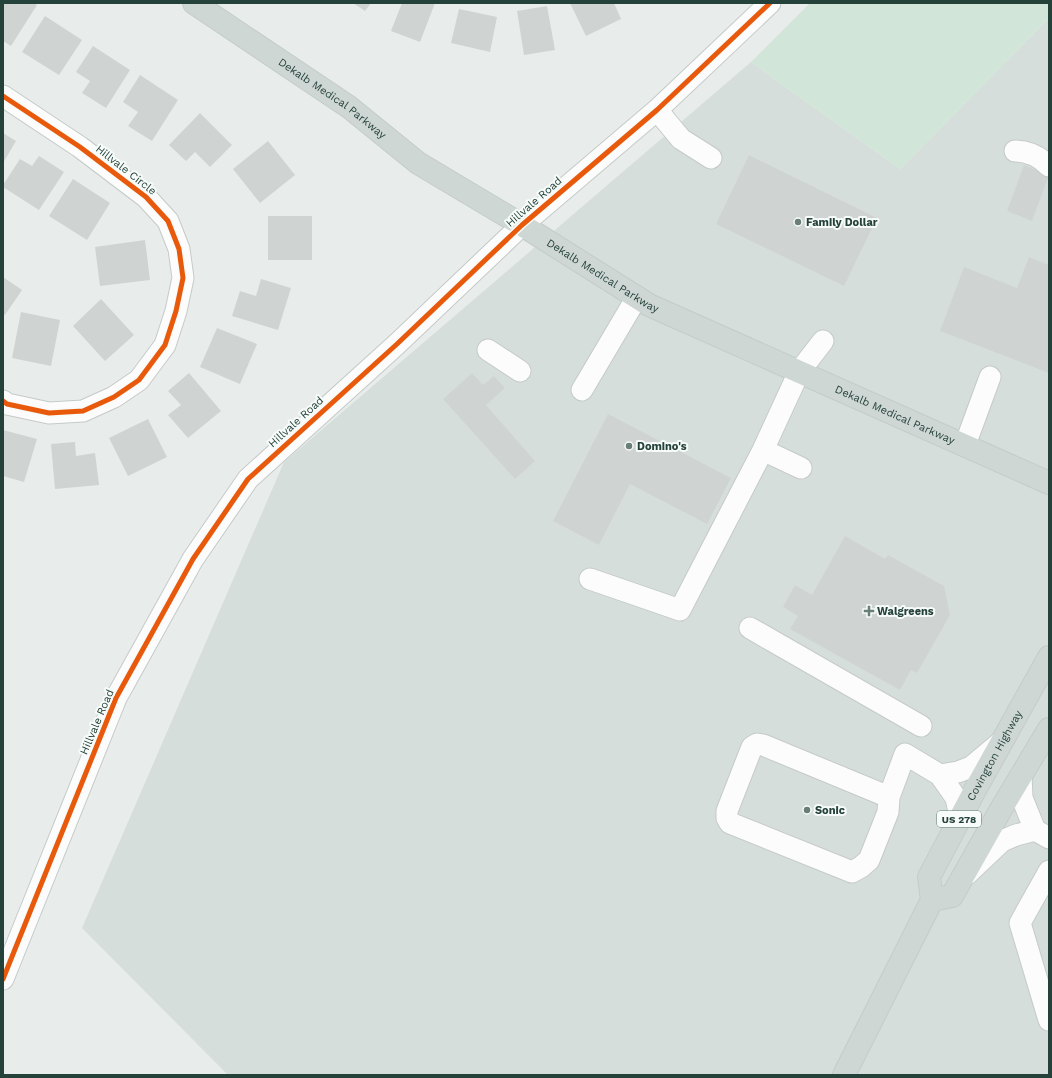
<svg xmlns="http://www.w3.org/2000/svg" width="1052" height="1078" font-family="'Work Sans',sans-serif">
	<rect width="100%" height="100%" fill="#e8edeb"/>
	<path fill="#d6dedb" d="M1049 18V1075H228L82 928 284 462 751 62 900 169Z"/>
	<path fill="#d1e6d8" d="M810 3H1049V18L900 169 751 62Z"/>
	<path fill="#cfd4d2" d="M3 3H34L37 5 11 46 3 41Z
		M353 3H371L365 11Z
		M402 3H435L420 42 391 31Z
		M570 3H614L621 19 586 36Z
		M547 6 555 50 524 55 517 11Z
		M459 9 497 17 490 52 451 43Z
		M45 16 82 40 59 75 22 52Z
		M93 46 130 70 106 108 82 93 90 81 76 72Z
		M140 75 178 100 152 141 128 126 138 112 123 102Z
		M200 113 232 145 210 167 195 152 186 161 169 145Z
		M3 133 16 141 3 163Z
		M268 141 295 175 260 203 233 169Z
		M749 155 877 218 844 286 716 224Z
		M39 156 64 172 39 210 3 187V185L20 159 32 166Z
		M1024 165 1049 175 1032 221 1007 211Z
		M73 179 110 203 87 240 49 216Z
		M268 216H312V260H268Z
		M145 240 150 280 100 286 95 247Z
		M1029 257 1049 265V373L940 331 964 267 1017 288Z
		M3 277 22 290 5 315 3 314Z
		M261 279 291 288 278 330 232 316 240 291 256 296Z
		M101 299 134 335 105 361 73 326Z
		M21 312 60 320 51 366 12 358Z
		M217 328 257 344 240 384 200 367Z
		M189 373 221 411 188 438 168 415 181 405 168 391Z
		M472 373 483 385 494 376 505 388 486 405 535 461 515 479 443 399Z
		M608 414 731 478 707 524 630 484 599 545 553 521Z
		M148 419 167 457 128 476 109 438Z
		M3 430 37 439 24 482 3 476Z
		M75 442 76 456 95 453 99 485 55 489 51 444Z
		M845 536 885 559 888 555 944 586 950 615 917 673 911 670 900 690 790 629 798 616 783 607 795 585 812 595Z"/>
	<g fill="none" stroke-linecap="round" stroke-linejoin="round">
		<g stroke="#c5cac8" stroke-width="23">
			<path id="minor" d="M3 96 80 147 146 197 168 221 179 249 183 278 176 311 165 345 139 380 114 397 83 411 49 413 7 404 3 401
				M657 110 681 139 711 158
				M1015 151C1029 151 1039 156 1049 166
				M488 350 520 371
				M582 390 637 297
				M965 445 990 377
				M801 468 763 450 799 372 823 341
				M590 579 680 610 763 450
				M750 628 921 726
				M940 775 958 772 971 767 1001 742
				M1021 775 1022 798 1035 830 1049 838
				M889 797 763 745 757 744 752 747 727 811V818L730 823 852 872 861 867 869 860 888 812 889 797 905 754 940 775 956 798 960 817
				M1049 871 1020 923 1049 1020
				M967 874 1002 841 1016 835 1035 830
				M3 979 116 698 193 559 248 479 397 344 522 225 657 110 770 3"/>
		</g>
		<g stroke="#c3ccc9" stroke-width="24">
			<g id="major">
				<path id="s1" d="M194 3 349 107 418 163 522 225 649 305 1049 483"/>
				<path d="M932 900 952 896 1000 811 1049 729"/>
				<path id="s2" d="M844 1075 932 900 929 877 975 790 1049 657"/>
			</g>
		</g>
		<use href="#minor" stroke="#fcfcfc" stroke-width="21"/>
		<use href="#major" stroke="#cfd7d5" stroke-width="22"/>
		<g stroke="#f7fbf9" stroke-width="8">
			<path id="cycleway" d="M3 96 80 147 146 197 168 221 179 249 183 278 176 311 165 345 139 380 114 397 83 411 49 413 7 404 3 401
				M3 979 116 698 193 559 248 479 397 344 522 225 657 110 770 3"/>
		</g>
		<use href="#cycleway" stroke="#e8590c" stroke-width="5"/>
	</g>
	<g fill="#697e78" stroke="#f7fbf9" stroke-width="1.5">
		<circle cx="798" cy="222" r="4"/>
		<circle cx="629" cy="446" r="4"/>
		<path d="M867 605h4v4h4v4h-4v4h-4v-4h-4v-4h4z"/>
		<circle cx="807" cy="810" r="4"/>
	</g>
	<g text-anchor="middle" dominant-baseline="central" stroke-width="4" stroke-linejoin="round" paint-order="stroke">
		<rect fill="#f7fbf9" stroke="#637a73" stroke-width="1" x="937" y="811" width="44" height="16" rx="3"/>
		<g font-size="10" font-weight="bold" fill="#24423a">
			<text x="959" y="819">US 278</text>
		</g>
		<g font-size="11" fill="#24423a" stroke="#f7fbf9">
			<text stroke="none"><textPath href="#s1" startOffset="168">Dekalb Medical Parkway</textPath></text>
			<text transform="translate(126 170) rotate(38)">Hillvale Circle</text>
			<text transform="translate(534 202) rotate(-41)">Hillvale Road</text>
			<text stroke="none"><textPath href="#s1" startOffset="492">Dekalb Medical Parkway</textPath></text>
			<text stroke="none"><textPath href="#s1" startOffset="816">Dekalb Medical Parkway</textPath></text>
			<text transform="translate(296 422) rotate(-42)">Hillvale Road</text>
			<text transform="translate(97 722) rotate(-67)">Hillvale Road</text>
			<text stroke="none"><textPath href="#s2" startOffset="357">Covington Highway</textPath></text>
		</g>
		<g font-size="11" font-weight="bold" fill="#24423a" stroke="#f7fbf9" text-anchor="start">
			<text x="806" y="222">Family Dollar</text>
			<text x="637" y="446">Domino's</text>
			<text x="877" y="611">Walgreens</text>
			<text x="815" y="810">Sonic</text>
		</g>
	</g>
	<rect width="1052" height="1078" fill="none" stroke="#24423a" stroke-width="8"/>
</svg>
